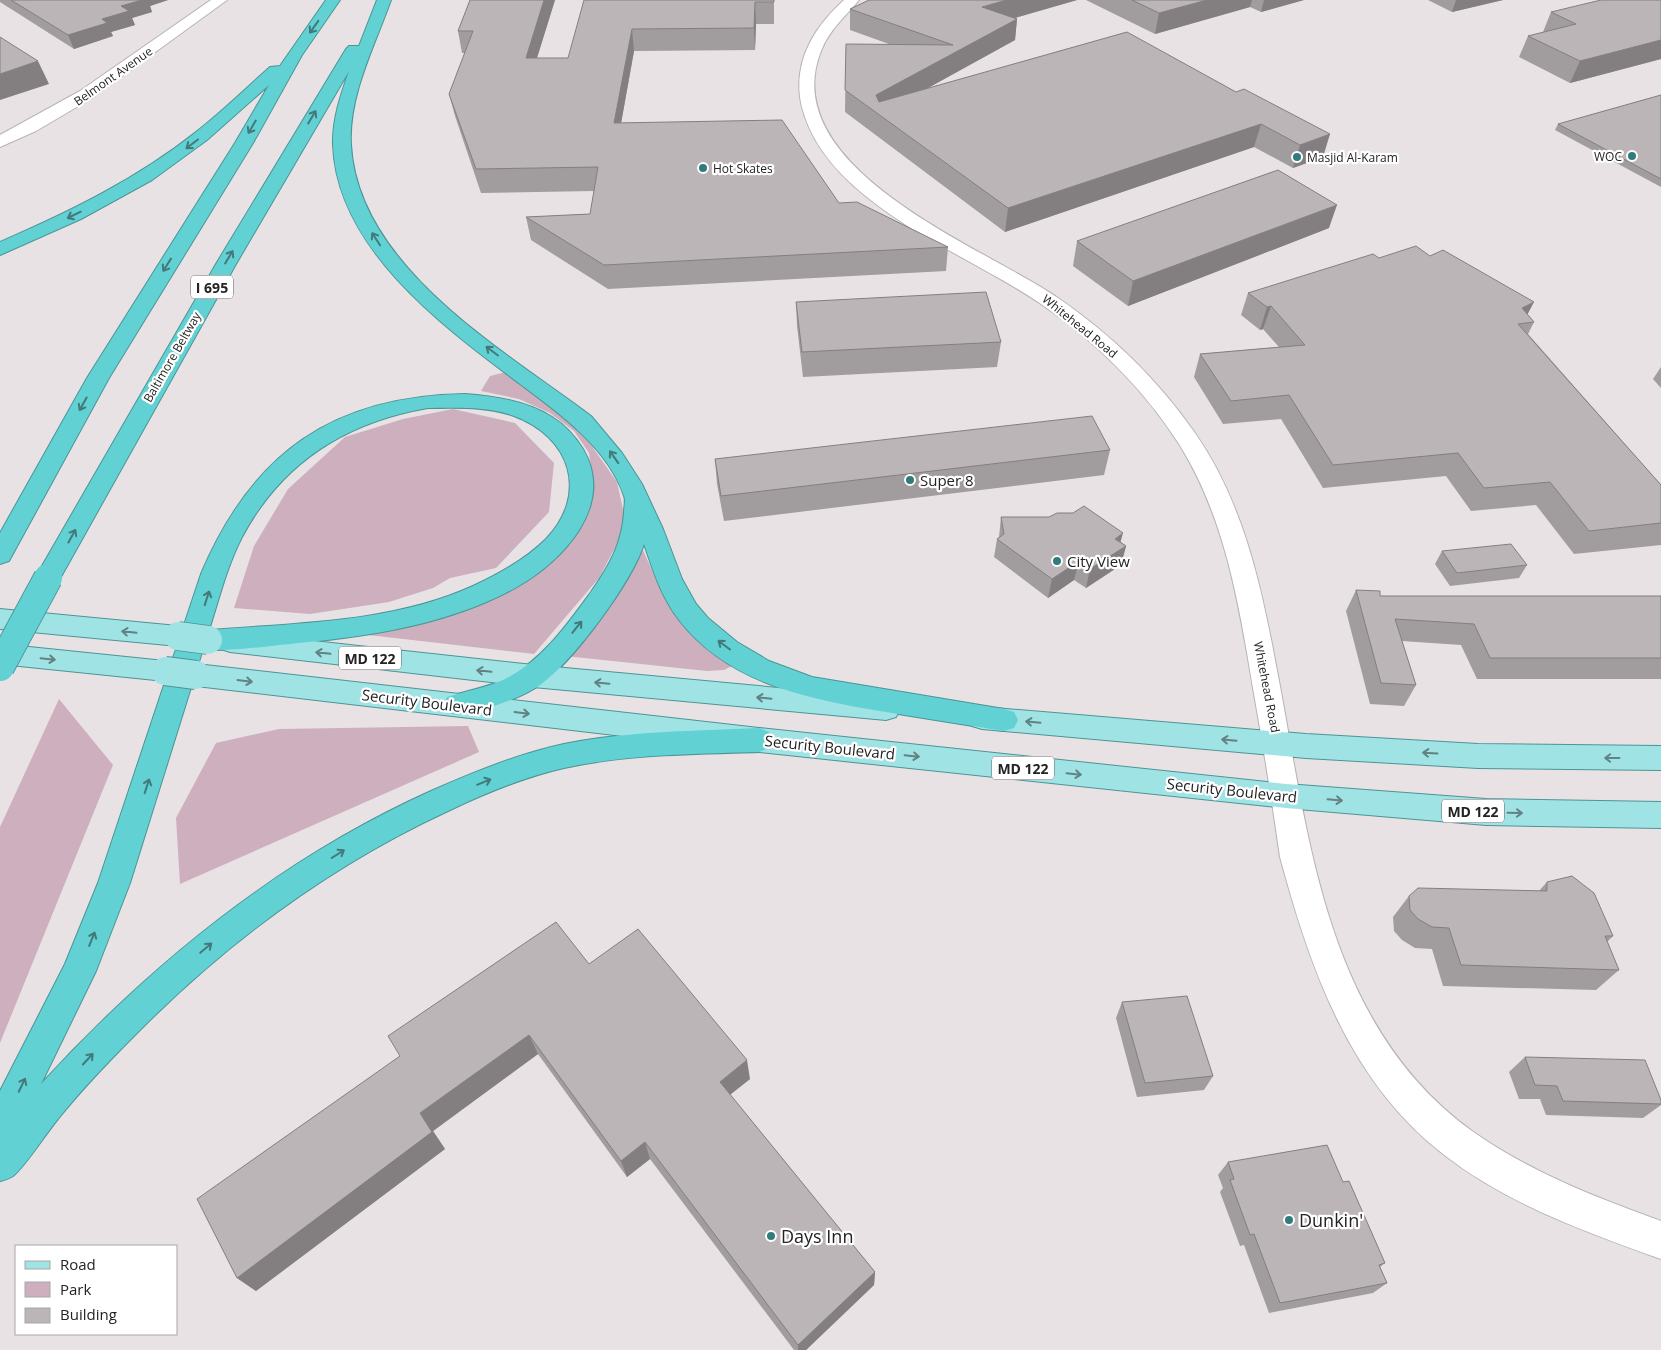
<svg xmlns="http://www.w3.org/2000/svg" width="1661" height="1350" font-family="'Open Sans',sans-serif">
	<rect width="100%" height="100%" fill="#e8e2e5"/>
	<path fill="#ceafbd" d="M506 372 582 432 617 482 624 514 620 538 599 578 534 654 360 634 440 617 507 593 543 567 574 539 590 503 592 476 589 453 574 431 550 413 519 399 481 391 490 376Z
		M453 409 515 423 554 463 549 512 496 568 450 578 433 588 389 602 310 614 234 608 254 546 288 489 345 437 403 419Z
		M641 546 667 603 695 635 734 665 724 670 707 671 565 656Z
		M59 699 113 765 0 1043V827Z
		M468 726 479 752 180 884 176 818 216 743 279 729Z"/>
	<g fill="none" stroke-linecap="round" stroke-linejoin="round">
		<g stroke="#b8b3b5" stroke-width="2">
			<path id="street" d="M211 0H227L92 98 36 131 0 147V135L80 91Z
				M844 0H859C845 17 829 30 821 51 774 169 986 248 1058 298 1112 335 1158 380 1195 433 1242 501 1260 580 1275 660 1308 827 1321 1022 1472 1131 1530 1172 1595 1197 1661 1221V1259C1586 1232 1507 1204 1443 1154 1349 1081 1310 968 1280 857 1272 801 1263 744 1253 688 1239 604 1225 517 1179 444 1144 389 1095 341 1041 304 964 251 823 203 801 103 793 62 814 27 844 0Z"/>
		</g>
		<g stroke="#4c9495" stroke-width="2">
			<path id="primary" d="M0 609 178 626 187 629 191 636 187 643 178 646 0 629Z
				M230 632 533 665 886 698 896 701 900 709 896 717 886 720 533 687 230 652 221 649 217 642 221 635Z
				M0 644 165 661 175 664 179 671 175 678 165 681 0 664Z
				M196 664 759 728 1286 784 1486 799 1661 802V828L1486 825 1286 808 759 752 196 686 186 682 182 675 186 668Z
				M982 707 1306 734 1478 744 1661 746V770L1478 768 1306 758 982 729 972 726 968 718 972 710Z"/>
		</g>
		<g stroke="#4c9495" stroke-width="2">
			<path id="highway" d="M326 0H340L302 55 253 143 109 378 9 561 0 564V533L87 378 235 143 269 85 207 140 152 180 81 219 0 255V242C69 212 137 179 196 132 222 112 246 88 270 67L280 66Z
				M377 0H391C375 45 348 96 351 145 358 267 503 350 591 416L622 453 642 484 663 529 682 579 696 604 708 618 737 642 769 661 812 677 1004 709 1014 712 1018 720 1014 728 1004 731C967 725 929 719 892 713 814 700 730 686 679 620 661 597 653 570 644 544 632 582 573 662 540 685 524 696 506 702 488 708 474 712 461 717 447 713L443 705 447 697C466 691 485 688 503 680 541 662 567 625 591 592 609 566 622 544 624 512 624 507 626 500 624 496 608 448 559 413 520 384 444 327 337 249 333 145 332 120 341 94 349 71L236 264 57 584 48 587 39 584 35 578 216 264 346 49 349 46H359Z
				M465 394C495 396 527 401 552 417 565 425 575 436 583 449 616 505 563 561 517 587 450 624 373 636 298 643 279 645 218 653 203 649L130 883 96 971 41 1084C153 962 280 859 431 791 474 772 518 754 564 744 628 731 694 731 759 728L769 732 773 740 769 748 759 752C694 754 628 754 564 768 524 777 486 793 448 811 331 865 226 943 135 1035 108 1062 82 1089 58 1119 47 1132 24 1168 13 1176 9 1179 4 1180 0 1181V1091L65 964 98 883 201 574C252 453 333 396 465 394ZM428 408C457 408 487 406 514 416 571 437 589 494 546 539 526 559 499 574 473 586 392 623 296 623 209 630 219 599 227 566 242 537 282 462 346 422 428 408Z"/>
		</g>
		<use href="#street" fill="#fff" fill-rule="evenodd"/>
		<use href="#primary" fill="#a0e3e5" fill-rule="evenodd"/>
		<use href="#highway" fill="#61d1d3" fill-rule="evenodd"/>
		<g stroke="#4c9495" stroke-width="30" stroke-linecap="butt">
			<path id="primary-bridge" d="M178 636 208 640
				M165 671 196 675"/>
		</g>
		<g stroke="#4c9495" stroke-width="30" stroke-linecap="butt">
			<path id="highway-bridge" d="M0 667 48 578"/>
		</g>
		<use href="#primary-bridge" stroke="#a0e3e5" stroke-width="28"/>
		<use href="#highway-bridge" stroke="#61d1d3" stroke-width="28"/>
	</g>
	<path fill="#a19c9e" d="M0 0H168L150 6 152 12 132 18 135 25 111 32 113 36 74 49 0 2Z
		M470 0H555L537 58H568L622 0H774V24H756L755 50 634 51 621 123 839 203 948 247 946 271 608 289 531 240 526 217 590 214 594 191 481 193 455 116 449 94 465 53H462L458 31Z
		M869 0H1077L1015 18 1017 19 1015 40 926 89 1127 32 1323 157 1293 168 1254 147 1005 232 845 112 846 44H889L850 30V9Z
		M1086 0H1304L1261 12 1250 7 1155 34Z
		M1428 0H1503L1452 12Z
		M1661 0V59L1570 83 1519 57 1528 36 1543 32 1551 12Z
		M1661 95V187L1555 130 1558 124Z
		M1329 228 1128 306 1073 266 1077 241Z
		M1430 256 1528 315 1534 322 1528 334 1661 485V545L1574 554 1536 505 1471 511 1446 476 1323 488 1281 419 1223 424 1194 377 1200 354 1279 347 1263 329 1260 330 1241 315 1248 293 1379 258Z
		M796 302 1001 342 997 367 803 377 797 326Z
		M1661 367V388L1653 379Z
		M1110 450 1104 475 724 521 717 484 715 459Z
		M1001 517H1049L1121 542 1126 546 1121 565 1086 588 1074 580 1048 598 994 557 997 539 999 537Z
		M1442 551 1527 565 1519 578 1450 586 1435 564Z
		M1356 590 1380 596H1661V679H1477L1461 645 1402 641 1416 685 1404 706 1370 704 1346 611Z
		M1547 882 1613 936 1607 942 1619 970 1596 990 1443 986 1432 949 1415 948 1402 940 1394 931 1393 917 1409 896 1539 891Z
		M589 964 750 1079 730 1095 875 1272 874 1285 806 1350H794L650 1159 627 1177 538 1054 433 1131 445 1149 256 1291 237 1278Z
		M1122 1002 1213 1076 1204 1090 1137 1097 1116 1018Z
		M1525 1057 1661 1100V1105L1643 1118 1546 1115 1540 1099H1519L1509 1072Z
		M1228 1162 1343 1182 1385 1263 1380 1267 1387 1283 1373 1293 1269 1313 1244 1245 1240 1246 1220 1192 1223 1188 1218 1175Z"/>
	<path fill="#837f81" d="M141 0H168L150 6 152 12 132 18 135 25 111 32 113 36 74 49 68 35 102 19 121 6Z
		M544 0H555L530 80 526 58Z
		M1007 0H1077L980 28 982 7Z
		M1207 0H1252L1250 7 1155 34 1159 13Z
		M1264 0H1304L1261 12Z
		M1456 0H1503L1452 12Z
		M755 2 756 24 755 50 754 28Z
		M1017 19 1015 40 879 115 876 95Z
		M632 29 634 51 617 146 614 123Z
		M1661 40V59L1570 83 1580 61Z
		M38 61 49 84 0 100V74Z
		M1261 124 1254 147 1005 232 1008 208Z
		M1330 134 1323 157 1293 168 1300 145Z
		M1337 205 1329 228 1128 306 1133 281Z
		M1534 302 1523 323 1522 308Z
		M1271 306 1263 329 1260 330 1267 307Z
		M1123 533 1118 551 1126 546 1121 565 1086 588 1090 569 1115 539Z
		M1079 561 1074 580 1048 598 1052 579Z
		M529 1035 538 1054 433 1131 445 1149 256 1291 237 1278 420 1113Z
		M747 1060 750 1079 723 1100 720 1082Z
		M645 1142 650 1159 627 1177 621 1161Z
		M875 1272 874 1285 806 1350H798V1345Z"/>
	<path fill="#bbb5b8" stroke="#837f81" d="M11 0H142L121 6 129 11 102 19 107 23 68 35Z
		M470 0H544L526 58H568L584 0H774V2H755L754 28 632 29 614 123 782 120 839 203 857 202 948 247 604 265 526 217 590 214 598 167 476 169 449 94 473 31H458Z
		M869 0H1007L982 7 1017 19 876 95 879 102 1127 32 1236 92 1244 89 1330 134 1300 145 1261 124 1008 208 845 90 846 44 953 45 850 9Z
		M1132 0H1207L1159 13Z
		M1601 0H1661V40L1580 61 1528 36 1576 24 1551 12Z
		M0 37 38 61 0 74Z
		M1661 95V179L1558 124Z
		M1278 170 1337 205 1133 281 1077 241Z
		M1416 246 1430 256 1443 250 1534 302 1522 308 1534 322 1518 324 1661 485V523L1589 531 1550 482 1484 488 1458 453 1333 465 1289 395 1231 401 1200 354 1305 345 1271 306 1267 307 1248 293 1373 254 1379 258Z
		M986 292 1001 342 802 352 796 302Z
		M1092 416 1110 450 721 496 715 459Z
		M1084 506 1123 533 1115 539 1126 546 1090 569 1079 561 1052 579 997 539 1004 534 1001 517H1049L1057 513H1073Z
		M1511 544 1527 565 1457 573 1442 551Z
		M1356 590 1380 591V596H1661V658H1490L1474 624 1395 619 1416 685 1381 683Z
		M1572 876 1594 893 1613 936H1605L1619 970 1461 965 1449 928 1432 927 1418 919 1410 910 1409 896 1418 888 1547 891V882Z
		M556 922 589 964 638 929 747 1060 720 1082 875 1272 798 1345 645 1142 621 1161 529 1035 420 1113 432 1132 237 1278 197 1199 400 1056 388 1036Z
		M1187 996 1213 1076 1145 1083 1122 1002Z
		M1525 1057 1645 1060 1661 1100V1104L1563 1101 1557 1086 1535 1085Z
		M1327 1145 1343 1182 1349 1181 1385 1263 1379 1265 1387 1283 1280 1303 1254 1234 1250 1235 1230 1180 1234 1179 1228 1162Z"/>
	<defs><path id="oneway-shaft" d="M-6 0H5M1.5-3L5.5 0L1.5 3" fill="none" stroke-width="1.6" stroke-linecap="round" stroke-linejoin="round" transform="scale(1.25)"/></defs>
	<g stroke="#427a7b">
		<use href="#oneway-shaft" transform="translate(314 27) rotate(125)"/>
		<use href="#oneway-shaft" transform="translate(312 117) rotate(-59)"/>
		<use href="#oneway-shaft" transform="translate(252 127) rotate(120)"/>
		<use href="#oneway-shaft" transform="translate(192 144) rotate(143)"/>
		<use href="#oneway-shaft" transform="translate(74 215) rotate(154)"/>
		<use href="#oneway-shaft" transform="translate(376 239) rotate(-123)"/>
		<use href="#oneway-shaft" transform="translate(229 257) rotate(-59)"/>
		<use href="#oneway-shaft" transform="translate(167 265) rotate(122)"/>
		<use href="#oneway-shaft" transform="translate(492 351) rotate(-143)"/>
		<use href="#oneway-shaft" transform="translate(83 404) rotate(119)"/>
		<use href="#oneway-shaft" transform="translate(614 457) rotate(-125)"/>
		<use href="#oneway-shaft" transform="translate(72 536) rotate(-61)"/>
		<use href="#oneway-shaft" transform="translate(207 598) rotate(-72)"/>
		<use href="#oneway-shaft" transform="translate(577 627) rotate(-51)"/>
		<use href="#oneway-shaft" transform="translate(724 645) rotate(-143)"/>
		<use href="#oneway-shaft" transform="translate(484 782) rotate(-22)"/>
		<use href="#oneway-shaft" transform="translate(147 786) rotate(-72)"/>
		<use href="#oneway-shaft" transform="translate(338 854) rotate(-32)"/>
		<use href="#oneway-shaft" transform="translate(92 939) rotate(-68)"/>
		<use href="#oneway-shaft" transform="translate(206 948) rotate(-40)"/>
		<use href="#oneway-shaft" transform="translate(88 1059) rotate(-47)"/>
		<use href="#oneway-shaft" transform="translate(22 1085) rotate(-64)"/>
	</g>
	<g stroke="#628284">
		<use href="#oneway-shaft" transform="translate(129 632) rotate(-174)"/>
		<use href="#oneway-shaft" transform="translate(323 653) rotate(-174)"/>
		<use href="#oneway-shaft" transform="translate(48 659) rotate(6)"/>
		<use href="#oneway-shaft" transform="translate(484 671) rotate(-174)"/>
		<use href="#oneway-shaft" transform="translate(245 681) rotate(7)"/>
		<use href="#oneway-shaft" transform="translate(602 683) rotate(-175)"/>
		<use href="#oneway-shaft" transform="translate(764 698) rotate(-175)"/>
		<use href="#oneway-shaft" transform="translate(522 713) rotate(7)"/>
		<use href="#oneway-shaft" transform="translate(1033 722) rotate(-175)"/>
		<use href="#oneway-shaft" transform="translate(1229 740) rotate(-175)"/>
		<use href="#oneway-shaft" transform="translate(1430 753) rotate(-177)"/>
		<use href="#oneway-shaft" transform="translate(912 756) rotate(6)"/>
		<use href="#oneway-shaft" transform="translate(1612 758) rotate(-180)"/>
		<use href="#oneway-shaft" transform="translate(1074 774) rotate(6)"/>
		<use href="#oneway-shaft" transform="translate(1335 800) rotate(5)"/>
		<use href="#oneway-shaft" transform="translate(1515 813) rotate(1)"/>
	</g>
	<g fill="#327b7d" stroke="#fff" stroke-width="2">
		<circle cx="1632" cy="156" r="5"/>
		<circle cx="1297" cy="157" r="5"/>
		<circle cx="703" cy="168" r="5"/>
		<circle cx="910" cy="480" r="5"/>
		<circle cx="1057" cy="561" r="5"/>
		<circle cx="1289" cy="1220" r="5"/>
		<circle cx="771" cy="1236" r="5"/>
	</g>
	<g text-anchor="middle" dominant-baseline="central" stroke-width="4.5" stroke-linejoin="round" paint-order="stroke">
		<g font-size="12" fill="#242223" stroke="#fff">
			<text transform="translate(113 76) rotate(-35)">Belmont Avenue</text>
			<text transform="translate(1080 326) rotate(39)">Whitehead Road</text>
			<text transform="translate(172 357) rotate(-60)">Baltimore Beltway</text>
			<text transform="translate(1267 687) rotate(79)">Whitehead Road</text>
		</g>
		<g font-size="12" fill="#242223" stroke="#fff" text-anchor="start">
			<text x="1622" y="156" text-anchor="end">WOC</text>
			<text x="1307" y="157">Masjid Al-Karam</text>
			<text x="713" y="168">Hot Skates</text>
		</g>
		<g fill="#fff" stroke="#666465" stroke-width="1">
			<rect x="191" y="275.5" width="42" height="23" rx="4"/>
			<rect x="339" y="646.5" width="62" height="23" rx="4"/>
			<rect x="992" y="756.5" width="62" height="23" rx="4"/>
			<rect x="1442" y="799.5" width="62" height="23" rx="4"/>
		</g>
		<g font-size="14" font-weight="bold" fill="#242223">
			<text x="212" y="287">I 695</text>
			<text x="370" y="658">MD 122</text>
			<text x="1023" y="768">MD 122</text>
			<text x="1473" y="811">MD 122</text>
		</g>
		<g font-size="15" fill="#242223" stroke="#fff" text-anchor="start">
			<text x="920" y="480">Super 8</text>
			<text x="1067" y="561">City View</text>
		</g>
		<g font-size="15" fill="#242223" stroke="#fff">
			<text transform="translate(427 702) rotate(7)">Security Boulevard</text>
			<text transform="translate(830 747) rotate(6)">Security Boulevard</text>
			<text transform="translate(1232 790) rotate(6)">Security Boulevard</text>
		</g>
		<g font-size="18" fill="#242223" stroke="#fff" text-anchor="start">
			<text x="1299" y="1220">Dunkin'</text>
			<text x="781" y="1236">Days Inn</text>
		</g>
	</g>
	<rect x="15" y="1245" width="162" height="90" fill="#ffffff" stroke="#a7a7a7"/>
	<rect x="25" y="1261" width="25" height="8" fill="#a0e3e5" stroke="#a7a7a7"/>
	<text x="60" y="1270" font-size="15" fill="#242223">Road</text>
	<rect x="25" y="1282" width="25" height="15" fill="#ceafbd" stroke="#a7a7a7"/>
	<text x="60" y="1295" font-size="15" fill="#242223">Park</text>
	<rect x="25" y="1308" width="25" height="15" fill="#bbb5b8" stroke="#a7a7a7"/>
	<text x="60" y="1320" font-size="15" fill="#242223">Building</text>
</svg>
